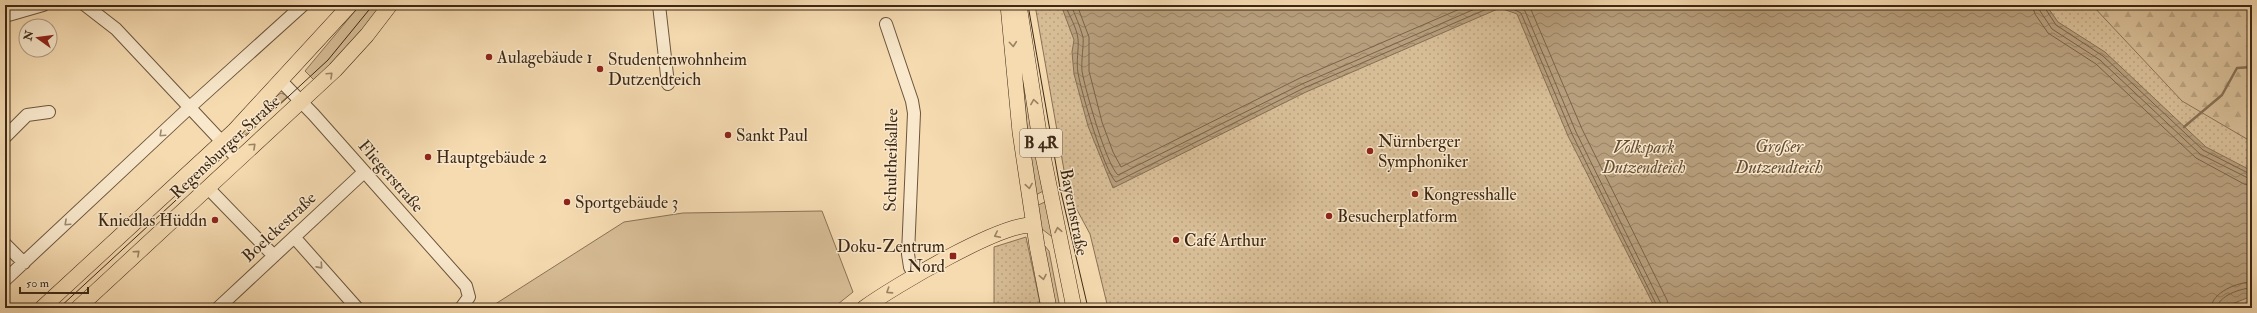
<svg xmlns="http://www.w3.org/2000/svg" width="2257" height="313" font-family="'IM FELL Double Pica',serif">
	<defs>
		<pattern id="forest-firs" width="22" height="20" patternUnits="userSpaceOnUse"><rect width="22" height="20" fill="#d7bd96"/><path d="M5 1l3.5 6h-7zM16 11l3.5 6h-7z" fill="#b9a280"/></pattern>
		<pattern id="park-dots" width="8" height="8" patternUnits="userSpaceOnUse"><rect width="8" height="8" fill="#d7bd96"/><path d="M2 2h.1M6 6h.1" fill="none" stroke="#b9a280" stroke-width="1.8" stroke-linecap="round"/></pattern>
		<pattern id="water-waves" width="16" height="10" patternUnits="userSpaceOnUse"><rect width="16" height="10" fill="#b79e7c"/><path d="M0 5q4-4 8 0t8 0" fill="none" stroke="#968164"/></pattern>
	</defs>
	<rect width="100%" height="100%" fill="#f6dbb1"/>
	<filter id="stains"><feTurbulence type="fractalNoise" baseFrequency=".005" numOctaves="4"/><feColorMatrix values="0 0 0 0 .2 0 0 0 0 .09 0 0 0 0 .02 0 0 0 .5 -.17"/></filter>
	<radialGradient id="worn" r=".72"><stop offset=".6" stop-color="#630" stop-opacity="0"/><stop offset="1" stop-color="#630" stop-opacity=".3"/></radialGradient>
	<path fill="#d7bd96" stroke="#8a7256" d="M360 5H385L316 82 305 71Z
		M1015 5 1045 190 1034 196Z
		M281 93 288 96 233 146 231 143 275 97Z
		M1047 201 1053 235 1051 236 1038 226 1034 207Z
		M822 211 853 292 833 308H489L624 222 683 213Z
		M1044 245 1049 251 1060 308H1055Z"/>
	<path fill="url(#forest-firs)" stroke="#8a7256" d="M2046 5H2252V142L2228 129 2206 147Z"/>
	<path fill="url(#park-dots)" stroke="#8a7256" d="M1035 5H2092L2182 101 2252 142V308H1108L1090 234 1068 193Z
		M1026 237 1041 308H994V247Z"/>
	<path fill="url(#water-waves)" stroke="#866f53" d="M1061 5H2046L2058 22 2105 52 2206 147 2252 171V296L2222 308H1655L1568 136 1517 14 1500 8 1306 92 1113 188 1088 126 1074 74 1072 52 1074 40Z"/>
	<g fill="none" stroke-linecap="round" stroke-linejoin="round">
		<path stroke="#7a6348" stroke-width="1" d="M1065 5C1069 15 1077 28 1078 39 1079 49 1076 61 1078 73 1081 91 1104 171 1116 182L1304 88 1496 5
			M1071 5C1075 15 1080 26 1083 37 1084 43 1081 61 1082 71 1085 89 1106 164 1118 175L1302 84 1484 5
			M1077 5 1089 37V71L1102 122 1113 152 1121 167 1300 78 1469 5
			M1505 5 1521 13 1572 134 1658 308
			M1518 5 1525 11 1576 132 1663 308
			M1529 5 1582 129 1667 300 1669 308
			M2032 5 2035 14 2048 33 2096 64 2196 158 2244 184 2252 186
			M2038 5 2040 11 2052 29 2100 60 2200 154 2252 180
			M2043 5 2056 25 2103 56 2203 150 2252 175
			M2211 308C2212 292 2238 282 2252 282
			M2217 308C2218 296 2241 288 2252 288"/>
		<path stroke="#866f53" stroke-width="2.5" d="M2184 127 2222 95 2237 68 2252 67"/>
		<g stroke="#6b553c" stroke-width="14">
			<path id="minor" d="M85 5 116 29 238 159
				M659 5 668 84
				M5 16 43 5
				M886 24 912 101 914 113 908 254 910 267 915 276
				M281 81 314 115 466 286 469 297 461 308
				M5 137 27 115 49 112
				M208 188 274 256
				M294 237 357 308
				M5 244 24 263
				M5 280 190 107 303 5
				M218 308 364 172"/>
		</g>
		<g stroke="#3d2815" stroke-width="16">
			<path id="major" d="M1008 5 1020 132 1037 246 1049 308
				M1019 5 1041 146 1074 308
				M42 308 234 131 350 5
				M78 308 335 70 367 35 390 5
				M864 308C893 287 1002 222 1034 225"/>
		</g>
		<use href="#minor" stroke="#f9e8cc" stroke-width="12"/>
		<use href="#major" stroke="#f6dbb1" stroke-width="15"/>
		<path stroke="#3d2815" stroke-width="1" d="M1028 5 1060 188 1088 308
			M59 308 328 60 373 5"/>
	</g>
	<defs><path id="oneway-chevron" d="M-2-3.5L2.5 0L-2 3.5" fill="none" stroke-width="1.6" stroke-linecap="round" stroke-linejoin="round"/></defs>
	<g stroke="#9a8263">
		<use href="#oneway-chevron" transform="translate(1013 44) rotate(85)"/>
		<use href="#oneway-chevron" transform="translate(330 75) rotate(-43)"/>
		<use href="#oneway-chevron" transform="translate(1034 102) rotate(-99)"/>
		<use href="#oneway-chevron" transform="translate(253 146) rotate(-43)"/>
		<use href="#oneway-chevron" transform="translate(1029 186) rotate(81)"/>
		<use href="#oneway-chevron" transform="translate(1058 230) rotate(-101)"/>
		<use href="#oneway-chevron" transform="translate(997 235) rotate(154)"/>
		<use href="#oneway-chevron" transform="translate(137 253) rotate(-42)"/>
		<use href="#oneway-chevron" transform="translate(1043 277) rotate(79)"/>
		<use href="#oneway-chevron" transform="translate(889 291) rotate(147)"/>
	</g>
	<g stroke="#9b8870">
		<use href="#oneway-chevron" transform="translate(162 134) rotate(137)"/>
		<use href="#oneway-chevron" transform="translate(67 223) rotate(137)"/>
		<use href="#oneway-chevron" transform="translate(320 266) rotate(48)"/>
	</g>
	<g fill="#8f2418" stroke="#f9e8cc" stroke-width="1.5">
		<circle cx="489" cy="57" r="4"/>
		<circle cx="600" cy="69" r="4"/>
		<circle cx="728" cy="135" r="4"/>
		<circle cx="1370" cy="151" r="4"/>
		<circle cx="428" cy="157" r="4"/>
		<circle cx="1415" cy="194" r="4"/>
		<circle cx="567" cy="202" r="4"/>
		<circle cx="1329" cy="216" r="4"/>
		<circle cx="215" cy="220" r="4"/>
		<circle cx="1176" cy="240" r="4"/>
		<rect x="949" y="252" width="8" height="8" rx="2"/>
	</g>
	<g text-anchor="middle" dominant-baseline="central" stroke-width="3" stroke-linejoin="round" paint-order="stroke">
		<rect fill="#f9e8cc" stroke="#75624c" stroke-width="1" x="1020" y="129" width="42" height="28" rx="3"/>
		<g font-size="16" font-weight="bold" fill="#3d2815">
			<text x="1041" y="143">B 4R</text>
		</g>
		<g font-size="17" fill="#3d2815" stroke="#f9e8cc" text-anchor="start">
			<text x="497" y="57">Aulagebäude 1</text>
			<text x="608" y="59">Studentenwohnheim<tspan x="608" dy="20">Dutzendteich</tspan></text>
			<text x="736" y="135">Sankt Paul</text>
			<text x="1378" y="141">Nürnberger<tspan x="1378" dy="20">Symphoniker</tspan></text>
			<text x="436" y="157">Hauptgebäude 2</text>
			<text x="1423" y="194">Kongresshalle</text>
			<text x="575" y="202">Sportgebäude 3</text>
			<text x="1337" y="216">Besucherplatform</text>
			<text x="207" y="220" text-anchor="end">Kniedlas Hüddn</text>
			<text x="1184" y="240">Café Arthur</text>
			<text x="945" y="246" text-anchor="end">Doku-Zentrum<tspan x="945" dy="20">Nord</tspan></text>
		</g>
		<g font-size="17" fill="#3d2815" stroke="#f9e8cc">
			<text transform="translate(225 147) rotate(-43)">Regensburger Straße</text>
			<text transform="translate(891 160) rotate(-89)">Schultheißallee</text>
			<text transform="translate(391 176) rotate(49)">Fliegerstraße</text>
			<text transform="translate(1074 212) rotate(79)">Bayernstraße</text>
			<text transform="translate(279 227) rotate(-43)">Boelckestraße</text>
		</g>
		<g font-size="17" font-style="italic" fill="#644d35" stroke="#f9e8cc">
			<text x="1644" y="147">Volkspark<tspan x="1644" dy="20">Dutzendteich</tspan></text>
		</g>
		<g font-size="18" font-style="italic" fill="#624b34" stroke="#f9e8cc">
			<text x="1779" y="146">Großer<tspan x="1779" dy="21">Dutzendteich</tspan></text>
		</g>
	</g>
	<rect width="2257" height="313" fill="none" stroke="#f6dbb1" stroke-width="20"/>
	<rect x="6" y="6" width="2245" height="301" fill="none" stroke="#3d2815" stroke-width="2"/>
	<rect x="10" y="10" width="2237" height="293" fill="none" stroke="#3d2815"/>
	<g transform="translate(38 38) rotate(284)"><circle r="19" fill="#f9e8cc" stroke="#ae9b83"/>
	<path d="M0-3L7 15L0 10L-7 15Z" fill="#8f2418"/>
	<text y="-6" font-size="11" font-weight="bold" text-anchor="middle" fill="#3d2815">N</text>
	</g>
	<path d="M20 287v6h68v-6" fill="none" stroke="#3d2815" stroke-width="2"/>
	<text x="26" y="287" font-size="12" fill="#3d2815" stroke="#f9e8cc" stroke-width="3" paint-order="stroke">50 m</text>
	<rect width="100%" height="100%" filter="url(#stains)"/>
	<rect width="100%" height="100%" fill="url(#worn)"/>
</svg>
